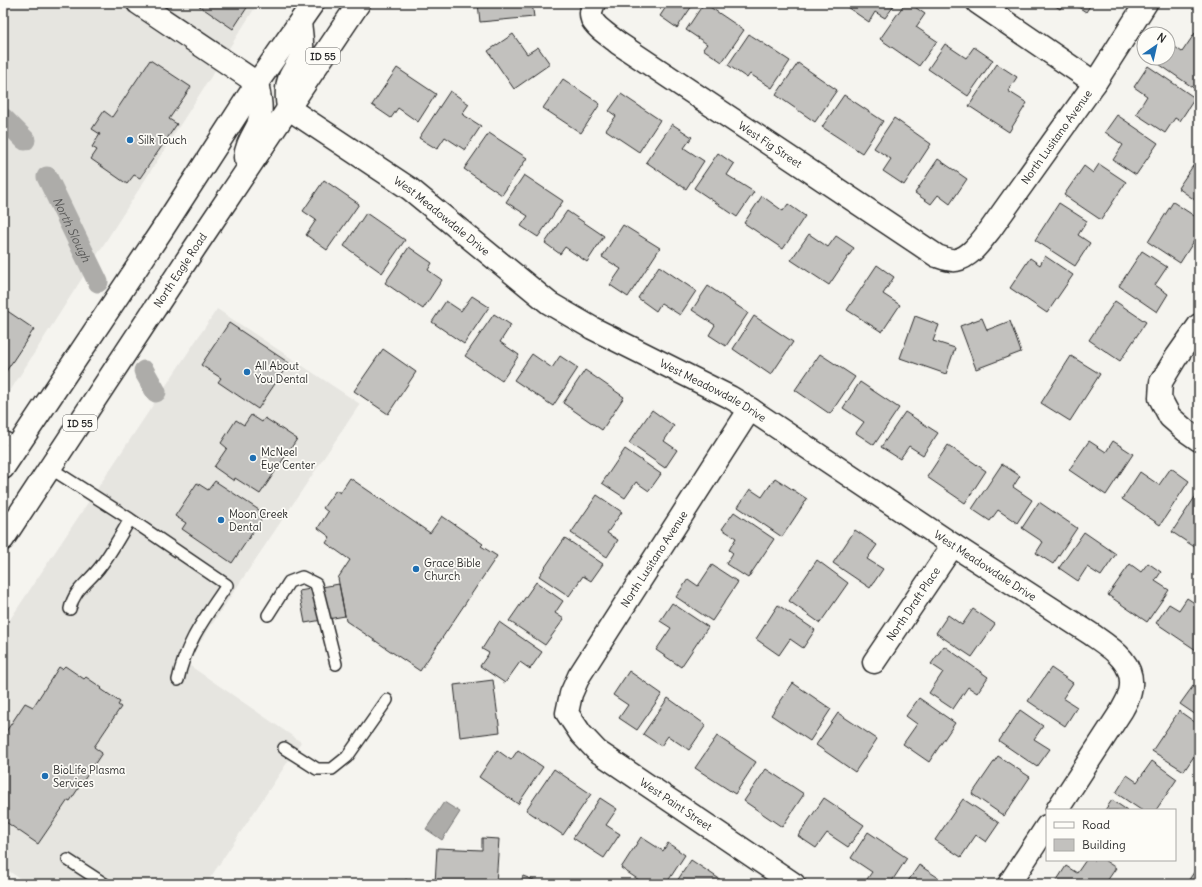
<svg xmlns="http://www.w3.org/2000/svg" width="1202" height="887" font-family="Delius,sans-serif">
	<rect width="100%" height="100%" fill="#f5f4ef"/>
	<filter id="ink" filterUnits="userSpaceOnUse"><feTurbulence type="fractalNoise" baseFrequency=".025" numOctaves="2"/><feDisplacementMap in="SourceGraphic" scale="8" xChannelSelector="R" yChannelSelector="G"/><feConvolveMatrix kernelMatrix="1 2 1 2 8 2 1 2 1" color-interpolation-filters="sRGB"/></filter>
	<g filter="url(#ink)">
		<path fill="#e6e5e0" d="M10 3H258L3 402V13Z
			M217 309 360 404 186 663 301 742 206 884H28L3 867V630Z"/>
		<path fill="#adaca9" stroke="#797877" d="M444 802 460 812 442 840 426 829Z"/>
		<g fill="none" stroke-linecap="round" stroke-linejoin="round">
			<g stroke="#adaca9" stroke-width="21">
				<path d="M3 118 25 140"/>
				<path id="s1" d="M47 177 98 282"/>
				<path d="M144 371 156 392"/>
			</g>
		</g>
		<path fill="#c2c1be" stroke="#2b2b2b" d="M195 3H250L233 29Z
			M478 3H532L534 17 480 22Z
			M659 3H694L677 28 660 16 666 7Z
			M704 3 744 30 722 62 703 49 707 44 686 30Z
			M841 3H896L885 18 875 12 869 22Z
			M905 3H909L925 14 916 27 937 41 919 66 880 39Z
			M1051 3H1065L1060 9Z
			M1072 3H1092L1086 12Z
			M1195 33 1199 36V89L1198 91 1153 60 1154 58H1168V42L1182 52Z
			M513 34 527 54 538 47 550 64 514 89 488 51Z
			M749 34 790 61 772 88 750 74 747 78 728 65Z
			M945 44 966 58 974 47 993 60 968 96 928 69Z
			M150 60 191 87 169 119 177 124 140 178 134 175 127 184 91 159 97 150 92 147 100 134 92 129 104 111 112 117Z
			M798 63 837 90 815 122 776 95Z
			M997 64 1017 77 1008 91 1027 103 1009 132 969 106Z
			M1148 66 1195 98 1180 121 1175 118 1165 133 1136 114 1147 96 1134 87Z
			M397 68 436 94 418 122 398 108 391 118 372 105Z
			M563 79 600 104 581 133 543 108Z
			M450 91 469 104 462 114 481 126 465 150 445 137 437 149 419 138Z
			M621 94 660 120 639 152 606 130 616 116 609 111Z
			M844 95 883 121 862 153 822 127Z
			M1117 115 1158 143 1136 175 1113 160 1123 145 1105 132Z
			M894 118 931 144 904 185 883 171 891 159 874 148Z
			M672 124 692 137 684 148 704 161 686 189 646 162Z
			M489 133 527 158 502 195 464 169Z
			M718 153 734 164 727 175 754 192 737 217 694 188Z
			M1199 157V203L1178 188Z
			M938 159 967 179 950 204 938 195 931 204 915 193Z
			M1099 164 1126 182 1101 220 1064 195 1084 166 1093 173Z
			M524 175 563 201 538 237 521 226 528 216 506 202Z
			M324 180 359 204 327 250 306 235 316 220 303 211Z
			M762 196 783 211 788 204 805 216 783 249 744 223Z
			M1173 202 1199 219V244L1194 241 1180 263 1148 242Z
			M1059 203 1087 221 1078 235 1090 243 1075 266 1035 240Z
			M567 211 604 236 587 262 565 247 560 254 545 243Z
			M366 213 405 240 382 273 344 246Z
			M623 225 660 248 628 297 610 285 621 269 602 257Z
			M809 234 828 247 836 236 854 248 829 285 791 260Z
			M409 247 432 263 428 270 442 280 423 309 385 283Z
			M1142 251 1167 267 1155 285 1168 294 1157 312 1119 286Z
			M1045 256 1073 275 1047 313 1010 288 1030 258 1040 265Z
			M877 265 894 277 883 294 900 305 882 332 847 310Z
			M659 266 696 291 680 315 661 303 656 311 638 298Z
			M708 286 748 313 726 346 709 335 715 325 692 310Z
			M472 296 489 307 464 344 432 322 446 301 461 311Z
			M1115 301 1146 322 1120 361 1089 340Z
			M3 308 34 329 3 376Z
			M494 314 511 325 500 342 519 355 502 381 465 356Z
			M754 316 793 342 771 375 733 349Z
			M915 316 939 325 933 341 955 348 946 374 900 358Z
			M982 318 987 330 1010 321 1021 352 976 369 960 326Z
			M229 323 289 363 258 409 218 382 221 378 201 365Z
			M383 349 416 372 388 414 354 391Z
			M532 354 552 368 560 356 578 368 553 406 514 380Z
			M820 354 855 377 830 414 795 390Z
			M1071 356 1100 374 1070 421 1041 403Z
			M585 370 624 397 602 430 563 403Z
			M860 382 899 408 874 445 856 433 864 422 843 408Z
			M652 410 674 426 664 441 677 450 665 468 629 443Z
			M905 412 938 433 923 455 909 446 900 459 881 447Z
			M251 415 262 422 265 418 297 439 260 494 235 478 234 481 214 467 227 448 221 443 236 420 244 425Z
			M1089 441 1106 452 1113 441 1133 454 1106 495 1069 470Z
			M948 445 986 471 965 503 927 477Z
			M625 449 661 474 649 491 636 482 625 498 602 483Z
			M1002 464 1020 476 1013 487 1032 500 1017 523 998 510 990 521 972 509Z
			M1171 468 1189 481 1160 525 1122 499 1140 472 1159 485Z
			M350 478 430 533 442 516 483 544 481 546 497 556 420 671 346 621 338 578 350 560 326 543 330 537 318 528 328 512 323 508 336 490 340 493Z
			M775 478 807 499 782 537 738 507 750 489 762 497Z
			M215 481 265 514 232 563 182 529 186 523 175 516 197 483 208 490Z
			M1199 491V550L1172 532Z
			M597 495 622 512 607 533 618 540 607 557 571 533Z
			M1039 502 1077 528 1053 564 1036 553 1043 542 1022 528Z
			M734 512 774 539 748 578 726 564 733 553 729 550 736 538 722 529Z
			M855 530 877 545 867 559 883 569 870 588 833 563Z
			M1084 532 1116 554 1101 576 1087 567 1078 581 1059 568Z
			M565 538 603 564 591 581 583 576 569 596 539 576Z
			M817 560 848 583 820 623 789 601Z
			M1148 563 1161 572 1155 581 1169 590 1147 622 1108 595 1130 564 1141 572Z
			M712 565 738 582 712 621 676 597 688 579 698 586Z
			M536 582 563 601 555 613 564 619 545 645 509 621Z
			M339 584 345 616 305 623 299 591Z
			M1187 598 1199 606V652L1156 623 1169 604 1179 610Z
			M672 603 708 627 681 667 656 650 671 628 660 621Z
			M778 605 815 630 803 648 790 639 779 655 756 639Z
			M973 609 995 624 972 657 936 633 948 615 962 625Z
			M499 622 542 652 530 669 520 662 505 683 480 666 489 653 482 649Z
			M944 646 988 677 977 693 968 687 953 709 929 693 943 672 931 664Z
			M65 666 84 679 86 677 102 688 101 689 120 702 118 705 121 707 94 747 102 753 70 801 68 800 38 844 3 820V736L25 703 33 707 59 667 62 669Z
			M1051 668 1073 683 1063 698 1077 707 1065 726 1028 701Z
			M629 671 662 694 637 730 619 718 628 705 613 695Z
			M493 680 500 732 460 737 454 685Z
			M793 683 831 709 810 741 771 715Z
			M1193 686 1199 691V717L1180 704Z
			M668 698 706 725 689 750 668 736 661 746 643 734Z
			M919 698 955 723 929 762 903 744 917 724 906 716Z
			M1020 710 1043 726 1034 739 1050 749 1037 767 999 741Z
			M1179 711 1199 725V749L1184 771 1152 751Z
			M838 713 877 739 855 772 816 745Z
			M717 736 756 762 735 794 695 768Z
			M497 750 511 760 518 750 543 767 518 804 479 777Z
			M998 756 1030 777 1004 816 972 794Z
			M1152 761 1177 779 1156 810H1141L1116 793 1127 775 1137 782Z
			M554 769 591 794 563 835 526 810Z
			M766 769 804 794 782 827 744 801Z
			M600 798 617 809 606 825 620 834 604 858 573 838Z
			M824 798 864 825 848 847 827 833 816 848 798 836Z
			M963 799 999 823 986 842 976 835 961 857 935 840Z
			M1112 800 1127 810H1105Z
			M868 832 907 858 890 884H868L865 882 872 872 851 858Z
			M641 837 663 851 668 843 685 855 666 884H645L621 868Z
			M482 838 499 839 496 884H435L437 848 482 850Z
			M691 860 727 884H675Z
			M1086 860H1104L1116 868 1105 884H1057L1055 883 1066 866 1077 873Z
			M919 865 948 884H906Z
			M1199 865V884H1193L1188 881Z
			M523 876 544 884H520Z
			M406 879 411 884H402Z"/>
		<g fill="none" stroke-linecap="round" stroke-linejoin="round">
			<g stroke="#2b2b2b" stroke-width="14">
				<path id="lane" d="M3 436 18 446
					M50 468 130 519 227 585C206 617 186 641 178 680
					M70 609C74 589 89 582 100 567 111 553 121 535 130 519
					M268 615 289 582 302 577 316 584 336 664
					M284 748 317 769H332L347 757 387 700
					M68 860 105 884"/>
			</g>
			<g stroke="#2b2b2b" stroke-width="25">
				<g id="street">
					<path d="M138 3 257 83"/>
					<path id="s2" d="M594 3C592 7 590 14 592 19 595 27 611 37 618 43L937 256C943 258 950 261 956 260 971 257 981 241 990 230L1095 83 1146 3"/>
					<path d="M978 3 1095 83"/>
					<path id="s3" d="M288 108 410 189 549 303 592 328 730 397 750 409 953 545 1091 634C1111 648 1137 663 1130 692 1129 698 1125 704 1122 710L1057 810"/>
					<path d="M1199 325 1175 359 1161 382 1160 398 1170 417 1186 431 1199 440"/>
					<path id="s4" d="M750 409 579 676 571 694 567 713 581 734 597 751 794 884"/>
					<path id="s5" d="M874 662 953 545"/>
					<path d="M1009 884 1047 826"/>
				</g>
			</g>
			<g stroke="#2b2b2b" stroke-width="25">
				<g id="highway">
					<path d="M288 107C286 96 286 83 292 73 295 68 299 62 301 56 304 45 301 33 300 22"/>
					<path d="M245 158C246 145 253 136 258 125 263 112 260 97 257 83"/>
					<path d="M3 468 162 230 257 83 313 3"/>
					<path id="s6" d="M3 539 196 246 359 3"/>
				</g>
			</g>
			<use href="#lane" stroke="#fdfcf7" stroke-width="11"/>
			<use href="#street" stroke="#fdfcf7" stroke-width="22"/>
			<use href="#highway" stroke="#fdfcf7" stroke-width="22"/>
		</g>
	</g>
	<g fill="#1f6fb2" stroke="#fdfcf7" stroke-width="1.5">
		<circle cx="130" cy="140" r="4"/>
		<circle cx="247" cy="372" r="4"/>
		<circle cx="253" cy="458" r="4"/>
		<circle cx="221" cy="520" r="4"/>
		<circle cx="416" cy="569" r="4"/>
		<circle cx="45" cy="776" r="4"/>
	</g>
	<g text-anchor="middle" dominant-baseline="central" stroke-width="3.5" stroke-linejoin="round" paint-order="stroke">
		<g fill="#fdfcf7" stroke="#6a6a68" stroke-width="1">
			<rect x="306" y="48" width="34" height="16" rx="3"/>
			<rect x="63" y="415" width="34" height="16" rx="3"/>
		</g>
		<g font-size="10" font-weight="bold" fill="#2b2b2b">
			<text x="323" y="56">ID 55</text>
			<text x="80" y="423">ID 55</text>
		</g>
		<g font-size="11" fill="#2b2b2b" stroke="#fdfcf7">
			<text stroke="none"><textPath href="#s2" startOffset="616">North Lusitano Avenue</textPath></text>
			<text stroke="none"><textPath href="#s2" startOffset="235">West Fig Street</textPath></text>
			<text stroke="none"><textPath href="#s3" startOffset="188">West Meadowdale Drive</textPath></text>
			<text stroke="none"><textPath href="#s6" startOffset="322">North Eagle Road</textPath></text>
			<text stroke="none"><textPath href="#s3" startOffset="512">West Meadowdale Drive</textPath></text>
			<text transform="translate(654 559) rotate(-57)">North Lusitano Avenue</text>
			<text stroke="none"><textPath href="#s3" startOffset="836">West Meadowdale Drive</textPath></text>
			<text stroke="none"><textPath href="#s5" startOffset="70">North Draft Place</textPath></text>
			<text stroke="none"><textPath href="#s4" startOffset="500">West Paint Street</textPath></text>
		</g>
		<g font-size="11" fill="#2b2b2b" stroke="#fdfcf7" text-anchor="start">
			<text x="138" y="140">Silk Touch</text>
			<text x="255" y="366">All About<tspan x="255" dy="13">You Dental</tspan></text>
			<text x="261" y="452">McNeel<tspan x="261" dy="13">Eye Center</tspan></text>
			<text x="229" y="514">Moon Creek<tspan x="229" dy="13">Dental</tspan></text>
			<text x="424" y="563">Grace Bible<tspan x="424" dy="13">Church</tspan></text>
			<text x="53" y="770">BioLife Plasma<tspan x="53" dy="13">Services</tspan></text>
		</g>
		<g font-size="12" font-style="italic" fill="#585857" stroke="#fdfcf7">
			<text stroke="none"><textPath href="#s1" startOffset="58">North Slough</textPath></text>
		</g>
	</g>
	<rect width="1202" height="887" fill="none" stroke="#fdfcf7" stroke-width="16"/>
	<rect x="8" y="8" width="1186" height="871" fill="none" stroke="#2b2b2b" stroke-width="1.5" filter="url(#ink)"/>
	<rect x="1046" y="809" width="130" height="52" fill="#fdfcf7" stroke="#a9a8a5"/>
	<rect x="1054" y="822" width="20" height="6" fill="#fdfcf7" stroke="#a9a8a5"/>
	<text x="1082" y="829" font-size="12" fill="#2b2b2b">Road</text>
	<rect x="1054" y="839" width="20" height="12" fill="#c2c1be" stroke="#a9a8a5"/>
	<text x="1082" y="849" font-size="12" fill="#2b2b2b">Building</text>
	<g transform="translate(1156 46) rotate(34)"><circle r="19" fill="#fdfcf7" stroke="#a9a8a5"/>
	<path d="M0-3L7 15L0 10L-7 15Z" fill="#1f6fb2"/>
	<text y="-6" font-size="11" font-weight="bold" text-anchor="middle" fill="#2b2b2b">N</text>
	</g>
</svg>
